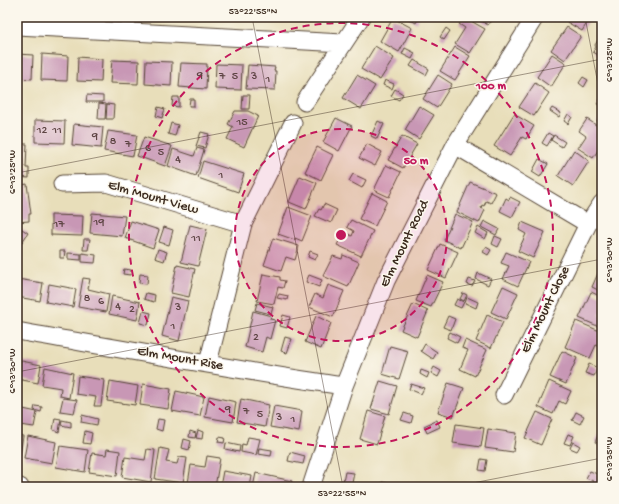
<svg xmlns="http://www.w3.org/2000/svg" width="619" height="504" font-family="'Gochi Hand',sans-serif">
	<rect width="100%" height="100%" fill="#fbf7ec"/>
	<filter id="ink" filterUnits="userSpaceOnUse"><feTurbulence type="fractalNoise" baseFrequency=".025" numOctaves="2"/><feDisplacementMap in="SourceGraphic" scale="8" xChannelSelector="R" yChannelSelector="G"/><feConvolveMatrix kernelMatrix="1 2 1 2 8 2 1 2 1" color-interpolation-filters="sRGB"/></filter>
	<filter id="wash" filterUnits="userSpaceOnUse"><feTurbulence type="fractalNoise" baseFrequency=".012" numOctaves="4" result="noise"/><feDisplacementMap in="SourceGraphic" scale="16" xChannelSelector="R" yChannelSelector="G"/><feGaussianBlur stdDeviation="0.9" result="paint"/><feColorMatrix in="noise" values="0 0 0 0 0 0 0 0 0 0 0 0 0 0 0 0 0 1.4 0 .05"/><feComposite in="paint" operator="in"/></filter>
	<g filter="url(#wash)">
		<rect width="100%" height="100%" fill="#e8deba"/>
		<g id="blocks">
			<path fill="#c897b5" d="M406 17H419L416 23Z
				M464 17 485 29 470 53 455 44 465 28 459 24Z
				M475 17H493L488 25Z
				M570 17H591L582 31 567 22Z
				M393 18 412 28 399 52 380 41Z
				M567 27 581 36 565 60 551 50Z
				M446 28 450 31 444 40 440 37Z
				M598 40 602 43V57L593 52 596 47 595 45Z
				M375 46 394 58 380 80 361 69Z
				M455 47 470 56 455 80 440 71Z
				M405 48 415 53 412 59 402 54Z
				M17 54 33 55 32 79 17 78Z
				M42 54 68 56 67 81 41 80Z
				M552 54 566 63 551 87 537 77Z
				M78 57 102 59 101 82 77 81Z
				M112 60 139 61 138 84 110 83Z
				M414 60 429 69 426 75 410 66Z
				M146 61 172 62 171 86 145 84Z
				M181 63 207 64 206 89 179 87Z
				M216 64 242 65 241 90 215 89Z
				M248 65 275 67 274 71H276L275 90 246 89Z
				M357 75 375 86 361 109 343 98Z
				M438 75 452 84 437 108 423 99Z
				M583 77 588 80 584 87 579 83Z
				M385 80 394 84 392 89 383 85Z
				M535 83 549 93 534 116 519 107Z
				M395 89 403 94 399 100 391 96Z
				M87 95 103 96V102H86Z
				M243 95H250L249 109H242Z
				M173 97H179V107L172 106Z
				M602 97V107L597 104Z
				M190 99H194V106H189Z
				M99 103 106 104 105 119H98Z
				M107 104 114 105 113 119H106Z
				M419 106 434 115 419 139 405 130Z
				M158 107 165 109 162 118 156 116Z
				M552 108 561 113 559 117 550 111Z
				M235 111H248L258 116 244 147 227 139 233 127 228 124Z
				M602 113V125L597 121Z
				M514 114 534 126 526 139 522 137 510 156 494 146Z
				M568 114 572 117 568 124 564 121Z
				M336 118 352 126 339 151 323 142Z
				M587 119 602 129V144L593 158 578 148 586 136 579 131Z
				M35 120 65 121 64 143 35 142Z
				M378 121 384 124 377 139 371 136Z
				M171 123 178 125 175 136 168 134Z
				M74 124 103 127 101 148 72 145Z
				M108 131 137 135 133 156 104 151Z
				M201 132 209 134 205 148 196 146Z
				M548 133 553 136 547 146 542 143Z
				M554 135 565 142 562 147 551 140Z
				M402 136 417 144 403 168 388 160Z
				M144 137 172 146 165 166 137 156Z
				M17 144H27L26 168H29V178L17 177Z
				M367 144 382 152 375 166 359 158Z
				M317 147 333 155 321 180 305 172Z
				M197 148 204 150 196 176 168 166 173 149 194 156Z
				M574 150 589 161 573 186 558 176Z
				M539 159 548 164 540 177 532 172Z
				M203 161 244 174 238 192 198 178Z
				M386 165 401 172 389 197 374 190Z
				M353 174 366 180 362 188 349 181Z
				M300 176 317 183 306 209 289 202Z
				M470 182 496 193 491 203 486 201 484 206 482 205 481 208 485 210 479 223 457 212Z
				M27 184 31 214H29V221L17 222V186Z
				M372 193 387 201 375 226 359 219Z
				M510 197 520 202 512 217 500 211 506 198 509 200Z
				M324 204 337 210 331 223 315 216 319 209 321 210Z
				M288 207 312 216 302 241 295 238V240L278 234Z
				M92 213 125 216 122 236 90 233Z
				M455 214 473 222 461 248 444 240Z
				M51 215 83 216 82 236 51 235Z
				M351 220 373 231 361 256 337 245 344 232 352 236 354 231 347 227Z
				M131 221 159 230 153 248 125 238Z
				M484 221 499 229 496 235 481 227Z
				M522 222 545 232 533 258 518 251 526 234 519 230Z
				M190 225 207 229 198 266 181 262Z
				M164 227 173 230 169 245 159 242Z
				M478 227 488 233 485 239 475 233Z
				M22 229 28 233 19 247 17 245V235Z
				M495 236 502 239 498 247 492 244Z
				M273 238 299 246 295 260 286 257 281 271 264 265Z
				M84 239H90L88 250H83Z
				M440 244 458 252 446 278 428 270Z
				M486 247 491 250 488 255 483 252Z
				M158 249 167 252 164 261 155 258Z
				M60 251H65L64 258H60Z
				M310 251 318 254 315 260 308 257Z
				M506 252 529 262 518 286 503 279 509 266 501 263Z
				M68 253 81 254V260L68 259Z
				M82 253 96 255 95 263 82 262Z
				M343 255 359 262 348 287 323 276 333 256 342 259Z
				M602 264V292L592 287Z
				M177 265 195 269 189 297 171 293Z
				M124 269 131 270 130 275 123 274Z
				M478 273 491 279 488 285 476 279Z
				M140 274 148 275 147 284 139 283Z
				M263 274 280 277V280L285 281 283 288 278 287 274 304 257 301Z
				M309 275 322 280 319 287 306 282Z
				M427 275 443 282 431 307 416 301Z
				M83 278 90 279 88 289 109 294 106 312 78 307Z
				M17 279 43 283 40 301 17 297Z
				M469 279 475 281 472 286 467 284Z
				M49 284 76 289 73 307 46 302Z
				M328 285 344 291 333 317 309 307 315 294 323 298Z
				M503 286 518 293 506 319 491 312Z
				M591 292 602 297V313L601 312 599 315 602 316V328L579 318Z
				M146 293 155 295 154 302 144 299Z
				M463 293 467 295 464 301 460 299Z
				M279 294 288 296 287 300 277 298Z
				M112 296 140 302 137 320 109 314Z
				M171 297 188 301 179 341 162 336Z
				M467 297 478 302 476 308 465 303Z
				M457 299 464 302 461 308 454 305Z
				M257 303 273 307 271 314 255 310Z
				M413 304 428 311 417 337 401 330Z
				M143 311 151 313 148 325 140 323Z
				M253 311 271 316 270 319 275 320 270 339 266 337 262 352 245 347Z
				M283 315 290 317 287 328 280 326Z
				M487 315 503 322 491 348 476 341Z
				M316 316 331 323 321 349 305 342Z
				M448 316 455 319 451 330 443 327Z
				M576 321 602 332V337L598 346 596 345 590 358 565 347Z
				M450 332 460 337 457 343 447 338Z
				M285 337 292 339 287 353 281 351Z
				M465 340 487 350 475 376 460 369 468 350 462 348Z
				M425 344 437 352 433 359 421 351Z
				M390 346 408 351 399 379 382 374Z
				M562 351 577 358 566 384 550 377Z
				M17 360 41 365 38 383 17 379Z
				M589 364 598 368 594 376 585 373Z
				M45 367 73 373 69 398 60 396 61 388 42 385Z
				M434 367 441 371 438 377 431 373Z
				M421 370 429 373 427 378 420 374Z
				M78 376 104 380 101 406H94L96 397 76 394Z
				M110 381 138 386 135 405 107 401Z
				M380 381 397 386 389 414 371 409Z
				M549 381 571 391 565 404 559 401 553 414 538 407Z
				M448 383 464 388 453 417 438 412Z
				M143 384 171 389 168 409 140 405Z
				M411 384 424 388 421 394 409 389Z
				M176 391 204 397 200 416 172 411Z
				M209 396 236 402 233 422 205 417Z
				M63 398 77 400 74 413 60 411Z
				M241 399 269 405 265 427 237 422Z
				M35 406 42 407 41 412 34 410Z
				M274 406 302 411 299 432 270 427Z
				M23 409 37 412 34 427 20 425Z
				M368 411 385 416 377 444 360 439Z
				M537 412 552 419 541 445 525 438Z
				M576 412 584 416 580 424 572 420Z
				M404 413 413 416 411 423 401 420Z
				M82 415 98 419 97 425 81 422Z
				M55 418 61 419 59 432 53 430Z
				M158 419 164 420 162 431 156 429Z
				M62 420 71 422V427L61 425Z
				M437 420 440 427 427 433 424 426Z
				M456 424 484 428 481 447 453 443Z
				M602 427V445L595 442Z
				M488 429 516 433 513 452 485 448Z
				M198 430 203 432 202 439 196 438Z
				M85 431 92 433 90 444 83 443Z
				M190 431 196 433 195 438 189 437Z
				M568 434 574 436 570 445 564 443Z
				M17 435 23 436 20 456H17Z
				M28 436 56 442 52 463 24 458Z
				M219 437 225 438 224 443 218 442Z
				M248 437 260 439 256 455 241 452 242 444 246 445Z
				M184 439 191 441 189 450 182 448Z
				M573 442 580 446 577 451 570 448Z
				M226 443 240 446 239 452 225 449Z
				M60 446 88 450 85 472 56 467Z
				M160 448 169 450 166 462 177 464 179 457 187 458 183 483 155 479Z
				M259 448 272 450 271 456 258 454Z
				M107 449 120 451 117 476 89 472 92 453 106 455Z
				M147 449 155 450 151 482 122 477 125 457 145 460Z
				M290 452 305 456 303 464 288 461Z
				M207 456 220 458 215 487 188 483 191 465 205 467Z
				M481 459 487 460 485 471 479 470Z
				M223 471 252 476 250 487H220Z
				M590 471 602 476V487H591L593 481 586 478Z
				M345 472 354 473 352 483 369 487H342Z
				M256 473 292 481 290 487H253Z
				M382 482 390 484 389 487H381Z"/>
		</g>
	</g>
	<g filter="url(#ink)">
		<use href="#blocks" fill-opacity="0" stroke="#554535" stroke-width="1"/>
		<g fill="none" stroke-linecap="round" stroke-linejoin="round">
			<g stroke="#554535" stroke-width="19">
				<path id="street" d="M17 26 343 43
					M305 102 361 17
					M455 145 588 224
					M62 184 106 183 243 224
					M17 331C126 350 235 370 344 386
					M208 363 243 224 293 123
					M504 395 588 224 602 203
					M17 486 20 487
					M311 487 344 386 386 281 455 145 535 17"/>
			</g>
			<use href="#street" stroke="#fff" stroke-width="17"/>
		</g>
	</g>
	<path fill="none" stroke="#3b2a1e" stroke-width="1" stroke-opacity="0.45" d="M252 17 343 487M585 17 602 105M17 173 602 59M17 372 602 259M452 487 602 458"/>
	<circle cx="341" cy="235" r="106" fill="#c2185b" fill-opacity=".12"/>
	<g fill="none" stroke="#c2185b" stroke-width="2" stroke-dasharray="7 5">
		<circle cx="341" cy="235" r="106"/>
		<circle cx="341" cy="235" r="212"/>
	</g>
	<g text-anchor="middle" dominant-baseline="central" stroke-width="3" stroke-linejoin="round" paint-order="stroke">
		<g font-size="12" fill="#5e4544">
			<text x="200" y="76">9</text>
			<text x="222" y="77">7</text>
			<text x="235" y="77">5</text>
			<text x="254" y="77">3</text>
			<text x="268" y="80">1</text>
			<text x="242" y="123">15</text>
			<text x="42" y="131">12</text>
			<text x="57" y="131">11</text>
			<text x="95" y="137">9</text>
			<text x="113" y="142">8</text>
			<text x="128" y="145">7</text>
			<text x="148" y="149">6</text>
			<text x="161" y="153">5</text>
			<text x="178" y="160">4</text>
			<text x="221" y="176">1</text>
			<text x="99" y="223">19</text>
			<text x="59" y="225">17</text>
			<text x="196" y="239">11</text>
			<text x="87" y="299">8</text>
			<text x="101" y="302">6</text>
			<text x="118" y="307">4</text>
			<text x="178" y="308">3</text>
			<text x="132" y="310">2</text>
			<text x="173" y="327">1</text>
			<text x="256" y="338">2</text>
			<text x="228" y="410">9</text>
			<text x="246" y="412">7</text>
			<text x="260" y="415">5</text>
			<text x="279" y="418">3</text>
			<text x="293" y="420">1</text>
		</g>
		<g font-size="14" fill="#3b2a1e" stroke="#fbf7ec">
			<text transform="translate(153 198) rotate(16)">Elm Mount View</text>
			<text transform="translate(405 244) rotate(-64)">Elm Mount Road</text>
			<text transform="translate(546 310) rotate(-64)">Elm Mount Close</text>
			<text transform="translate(180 359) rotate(10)">Elm Mount Rise</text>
		</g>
	</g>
	<circle cx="341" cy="235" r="6" fill="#c2185b" stroke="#fbf7ec" stroke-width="2"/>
	<g font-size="12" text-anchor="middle" font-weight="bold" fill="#c2185b" stroke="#fbf7ec" stroke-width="3" stroke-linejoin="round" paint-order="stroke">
		<text x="491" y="89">100 m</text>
		<text x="416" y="164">50 m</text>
	</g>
	<rect width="619" height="504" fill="none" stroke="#fbf7ec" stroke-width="44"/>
	<rect x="22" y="22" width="575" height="460" fill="none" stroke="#3b2a1e" stroke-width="1.5"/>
	<g font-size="10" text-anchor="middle" fill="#3b2a1e">
		<text x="253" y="14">53°22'55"N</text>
		<text transform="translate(608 60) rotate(-90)" y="4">6°13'25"W</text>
		<text transform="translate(11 172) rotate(-90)" y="4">6°13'25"W</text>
		<text transform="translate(608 260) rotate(-90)" y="4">6°13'30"W</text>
		<text transform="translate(11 371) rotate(-90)" y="4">6°13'30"W</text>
		<text transform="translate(608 459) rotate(-90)" y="4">6°13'35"W</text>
		<text x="342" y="496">53°22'55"N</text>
	</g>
</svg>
